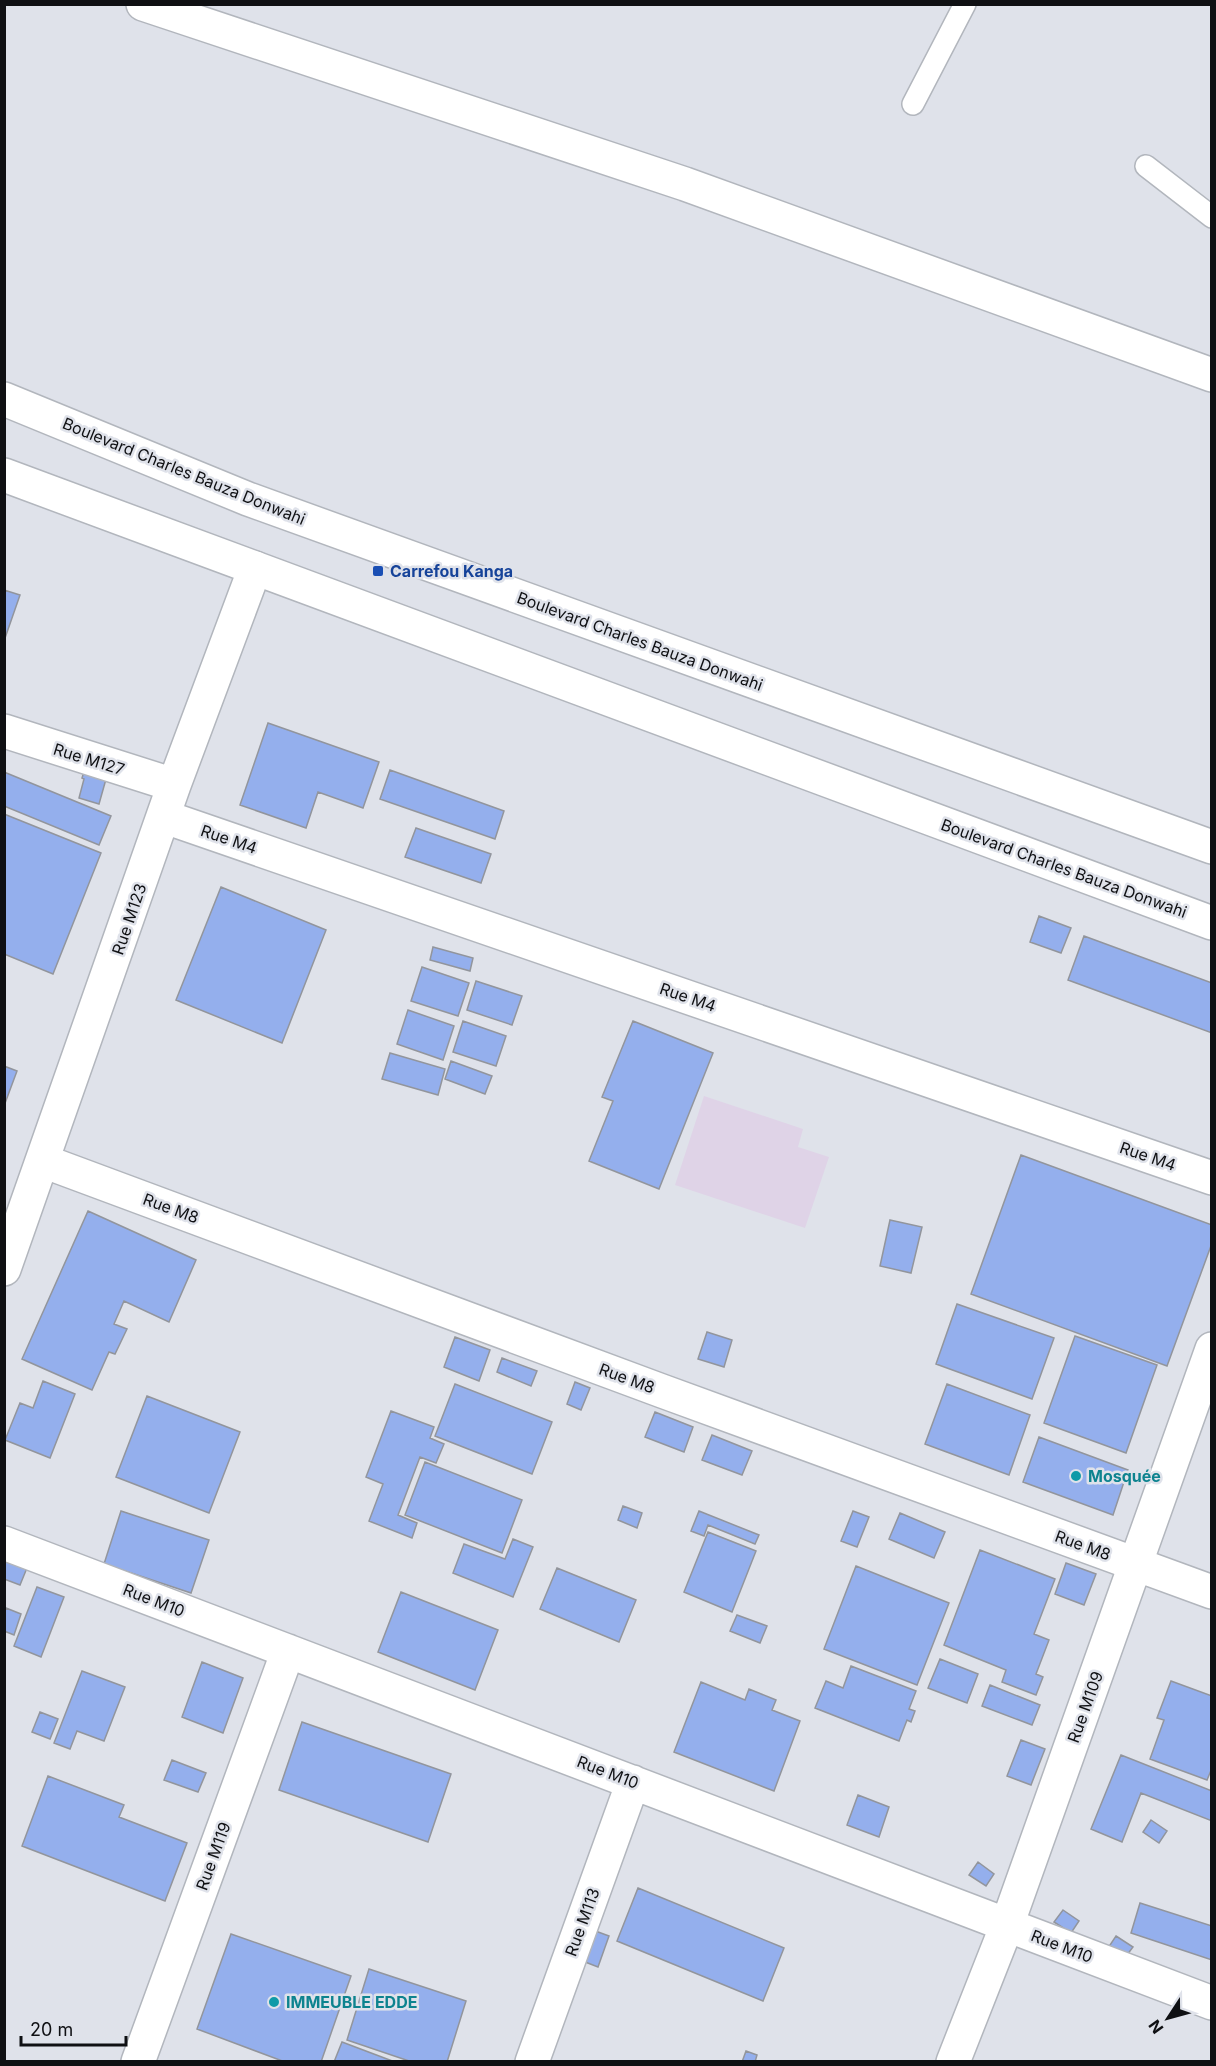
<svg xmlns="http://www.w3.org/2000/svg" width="1216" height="2066" font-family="Inter,sans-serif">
	<rect width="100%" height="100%" fill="#dfe2ea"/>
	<path fill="#dfd3e7" d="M704 1096 803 1129 798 1147 829 1157 805 1228 675 1185Z"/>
	<path fill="#94afed" stroke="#92959c" stroke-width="1.5" d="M4 590 20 595 4 641Z
		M268 723 379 762 363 808 318 792 306 828 240 805Z
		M86 765 108 772 99 804 79 798 84 779 82 778Z
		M390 770 504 811 495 839 380 799Z
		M4 772 111 816 99 845 4 806Z
		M4 814 101 853 53 974 4 954Z
		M416 828 491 854 481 883 405 857Z
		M221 887 326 930 282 1043 176 1000Z
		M1039 916 1071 928 1061 953 1030 942Z
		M1084 936 1212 983V1033L1068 980Z
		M433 947 473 958 470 971 430 960Z
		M422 967 469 983 458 1016 411 1001Z
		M476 981 522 996 512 1025 467 1010Z
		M408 1010 454 1026 443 1060 397 1044Z
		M463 1021 506 1036 496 1066 453 1052Z
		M633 1021 713 1053 659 1189 589 1161 613 1101 602 1097Z
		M390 1053 445 1069 438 1095 382 1079Z
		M451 1061 492 1076 485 1094 445 1079Z
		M4 1066 17 1071 4 1106Z
		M1021 1155 1212 1225V1243L1167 1366 971 1294Z
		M88 1211 196 1260 169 1322 124 1301 114 1324 127 1329 115 1354 109 1352 92 1390 22 1359Z
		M890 1220 922 1227 911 1273 880 1266Z
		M957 1304 1054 1338 1032 1399 936 1364Z
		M707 1332 732 1340 724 1367 698 1359Z
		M1075 1336 1157 1365 1126 1453 1044 1423Z
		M455 1337 490 1350 479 1381 444 1367Z
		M502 1358 537 1371 531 1386 497 1372Z
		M43 1381 75 1394 50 1458 5 1440 20 1403 33 1408Z
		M575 1382 590 1388 581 1410 567 1404Z
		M455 1384 552 1422 532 1474 435 1436Z
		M947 1384 1030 1415 1009 1475 925 1444Z
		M147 1396 240 1432 209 1513 116 1477Z
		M391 1411 434 1427 430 1438 444 1444 436 1463 420 1457 398 1515 417 1523 412 1538 369 1521 383 1484 366 1477Z
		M655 1412 693 1427 684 1452 645 1437Z
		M712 1435 752 1451 742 1475 702 1460Z
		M1039 1437 1128 1470 1113 1515 1023 1482Z
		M425 1462 522 1500 502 1553 405 1515Z
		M623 1506 642 1513 637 1528 618 1520Z
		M121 1511 209 1540 191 1593 104 1564Z
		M699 1511 759 1535 755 1544 708 1525 704 1536 691 1531Z
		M853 1511 869 1517 857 1547 841 1541Z
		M900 1513 945 1532 934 1558 889 1539Z
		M708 1532 756 1551 732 1612 684 1592Z
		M513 1539 533 1547 513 1597 453 1573 464 1544 505 1559Z
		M980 1550 1055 1579 1034 1634 1049 1640 1036 1674 1043 1677 1036 1695 1002 1682 1006 1670 944 1645Z
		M4 1560 29 1563 20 1585 4 1579Z
		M1066 1563 1096 1574 1084 1605 1055 1594Z
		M856 1566 949 1603 917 1685 824 1649Z
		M557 1568 636 1600 619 1642 540 1609Z
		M37 1587 64 1597 41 1657 14 1646Z
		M401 1592 498 1630 475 1690 378 1652Z
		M6 1608 21 1614 14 1635 4 1631V1613Z
		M737 1615 767 1626 760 1643 730 1631Z
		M940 1659 978 1674 967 1703 928 1688Z
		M202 1662 243 1678 223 1733 182 1717Z
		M851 1666 916 1691 909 1709 915 1711 911 1722 907 1720 899 1741 815 1708 826 1681 843 1688Z
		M82 1671 125 1687 104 1741 77 1731 70 1749 54 1743Z
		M1171 1681 1212 1696V1768L1207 1780 1150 1759 1164 1720 1157 1718Z
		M701 1682 745 1700 749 1689 776 1700 772 1710 800 1721 774 1791 674 1752Z
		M990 1685 1040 1705 1032 1725 982 1706Z
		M40 1712 58 1719 50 1739 32 1732Z
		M302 1722 451 1774 428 1842 279 1790Z
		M1021 1740 1045 1749 1031 1785 1007 1776Z
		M1121 1755 1212 1791V1821L1141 1793 1122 1842 1091 1829Z
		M172 1760 206 1773 198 1792 164 1780Z
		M48 1776 124 1805 119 1817 187 1843 165 1901 22 1846Z
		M858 1795 889 1807 879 1837 847 1825Z
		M1151 1820 1167 1831 1159 1843 1143 1832Z
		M978 1862 994 1874 986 1886 969 1875Z
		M638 1888 784 1948 763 2001 617 1941Z
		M1140 1903 1212 1926V1960L1131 1933Z
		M1063 1910 1079 1921 1071 1933 1054 1922Z
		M590 1929 609 1936 598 1967 580 1960Z
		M231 1934 351 1976 321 2062H285L197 2029Z
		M1116 1936 1133 1947 1124 1959 1108 1948Z
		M369 1969 466 2001 447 2062H412L347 2040Z
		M342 2042 395 2062H334Z
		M746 2051 757 2055 755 2062H742Z"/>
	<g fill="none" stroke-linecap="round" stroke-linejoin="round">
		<g stroke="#b2b6bd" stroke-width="24">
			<path id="lane" d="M913 104 965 4
				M1146 166 1212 217"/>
		</g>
		<g stroke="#b2b6bd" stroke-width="36">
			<path id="street" d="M143 4 685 184 1212 375
				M4 731 174 785
				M165 817 1212 1178
				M43 1161 662 1391 1212 1592
				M4 1269 174 785 255 568
				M4 1543 1212 2003
				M138 2062 288 1651
				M532 2062 633 1782
				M953 2062 1007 1925 1212 1349"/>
		</g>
		<g stroke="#b2b6bd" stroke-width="36">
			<path id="secondary" d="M4 399 248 499 1212 847
				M4 475 1212 923"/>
		</g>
		<use href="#lane" stroke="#fff" stroke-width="21"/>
		<use href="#street" stroke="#fff" stroke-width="33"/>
		<use href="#secondary" stroke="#fff" stroke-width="33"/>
	</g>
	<rect fill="#1a4fb4" stroke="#dfe2ea" stroke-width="2" x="372" y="565" width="12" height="12" rx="3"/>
	<g fill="#0f9aa8" stroke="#dfe2ea" stroke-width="2">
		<circle cx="1076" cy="1476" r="6"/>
		<circle cx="274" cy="2002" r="6"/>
	</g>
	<g text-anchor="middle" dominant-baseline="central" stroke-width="5" stroke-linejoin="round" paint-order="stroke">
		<g font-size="16" fill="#0f1013" stroke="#dfe2ea">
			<text transform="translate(184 471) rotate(22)">Boulevard Charles Bauza Donwahi</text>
			<text transform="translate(640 641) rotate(20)">Boulevard Charles Bauza Donwahi</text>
			<text transform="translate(89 759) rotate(17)">Rue M127</text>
			<text transform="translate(229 839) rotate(19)">Rue M4</text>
			<text transform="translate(1064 868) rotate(20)">Boulevard Charles Bauza Donwahi</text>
			<text transform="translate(129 919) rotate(-71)">Rue M123</text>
			<text transform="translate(688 997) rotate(19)">Rue M4</text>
			<text transform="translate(1148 1156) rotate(19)">Rue M4</text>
			<text transform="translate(171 1208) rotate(20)">Rue M8</text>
			<text transform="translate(627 1378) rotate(20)">Rue M8</text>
			<text transform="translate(1083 1545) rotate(20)">Rue M8</text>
			<text transform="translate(154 1600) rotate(21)">Rue M10</text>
			<text transform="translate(1085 1707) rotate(-70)">Rue M109</text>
			<text transform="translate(608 1772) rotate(21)">Rue M10</text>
			<text transform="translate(213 1856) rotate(-70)">Rue M119</text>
			<text transform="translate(582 1922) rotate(-70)">Rue M113</text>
			<text transform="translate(1062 1946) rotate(21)">Rue M10</text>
		</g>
		<g font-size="16" font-weight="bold" fill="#164399" stroke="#dfe2ea" text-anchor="start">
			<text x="390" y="571">Carrefou Kanga</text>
		</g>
		<g font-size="16" font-weight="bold" fill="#0d838f" stroke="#dfe2ea" text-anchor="start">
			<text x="1088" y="1476">Mosquée</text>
			<text x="286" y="2002">IMMEUBLE EDDE</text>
		</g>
	</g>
	<rect width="1216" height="2066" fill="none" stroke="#0f1013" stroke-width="12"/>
	<g transform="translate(1168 2018) rotate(234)" stroke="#dfe2ea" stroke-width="4.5" paint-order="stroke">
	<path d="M0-4.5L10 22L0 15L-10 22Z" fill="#0f1013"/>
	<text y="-9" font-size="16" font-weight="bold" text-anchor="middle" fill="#0f1013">N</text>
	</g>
	<path d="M21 2036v9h105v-9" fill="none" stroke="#0f1013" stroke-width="3"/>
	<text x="30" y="2036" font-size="18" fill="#0f1013" stroke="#dfe2ea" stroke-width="4.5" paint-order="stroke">20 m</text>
</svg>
